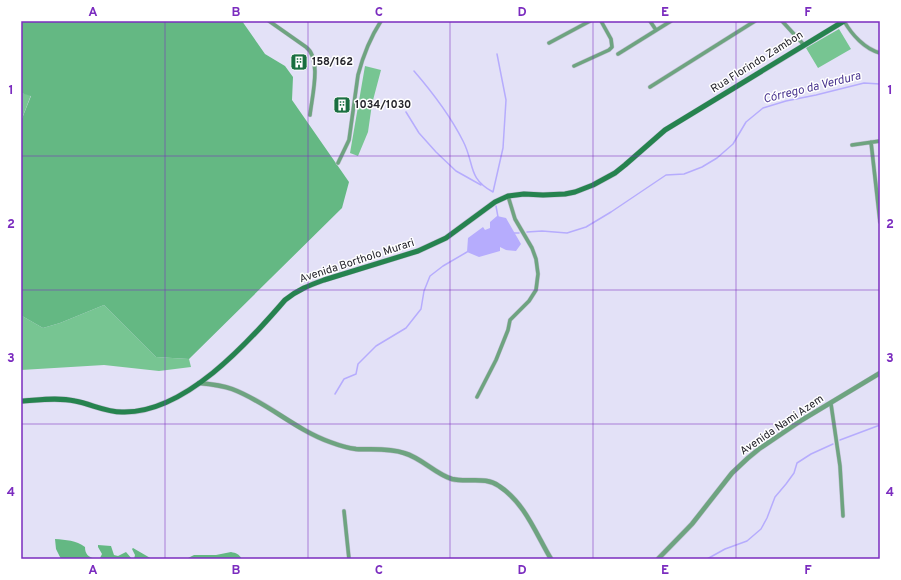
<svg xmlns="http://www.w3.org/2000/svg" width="901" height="580" font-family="Overpass,sans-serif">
	<rect width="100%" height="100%" fill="#e3e1f7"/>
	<path fill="#77c592" d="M839 29 851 49 818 68 806 48Z
		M365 66 381 70 372 104 368 132 358 156 350 153Z
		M21 93 31 95 21 121Z
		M104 305 156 357 189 359 191 367 159 371 104 365 21 370V306L22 316 43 328 60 323Z"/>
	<path fill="#64b883" d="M21 21H242L265 54 285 66 293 77 292 100 349 182 342 208 189 359 156 357 104 305 60 323 43 328 22 316 21 121 31 96 21 93Z
		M55 539C66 540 76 540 85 547 85 554 88 557 96 559H61L56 549Z
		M98 545 111 546 114 555 118 556 126 552 132 559H99L100 558 102 554 98 547Z
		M133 548 152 559H134L135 555 132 549Z
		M231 552C236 553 239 554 242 559H186L194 555H216Z"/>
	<path fill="#b6acfd" d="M497 216 506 218 521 244 516 251 506 250 500 247V251L479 257 467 252 468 238 483 227 485 230 490 228V222Z"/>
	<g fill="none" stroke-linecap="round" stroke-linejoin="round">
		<path stroke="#b6acfd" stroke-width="1.5" d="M414 71C433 93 450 115 463 141 475 164 467 178 493 192L503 148 506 100 497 54
			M406 112 419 133 436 152 456 171 481 185
			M496 206 498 217
			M527 232 542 231 567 233 586 227 611 212 666 175 684 174 702 167 717 158 733 144 746 122 763 108 786 101 816 95 864 83 880 84
			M513 233H519
			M335 394 344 379 356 374 358 364 376 346 406 328 421 309 424 291 430 276 443 266 467 252
			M840 440 880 425
			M707 559 725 549 747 541 761 529 767 518 775 497 786 484 794 473 797 463 811 454 833 444"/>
		<g stroke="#c1bfd2" stroke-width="4.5">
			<path id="minor" d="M269 21 306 47C322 59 312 96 310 115
				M650 21 656 30
				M782 21 804 45
				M844 21C852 35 865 49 880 53
				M549 43 590 21
				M618 54 671 21
				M574 66 609 50 612 47 611 39 601 21
				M650 87 755 21
				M871 142 880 222
				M852 145 880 141
				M338 163 349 140 358 75C363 56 370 38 381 21
				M477 397 496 360 508 330 510 320 529 301 536 290 538 274 536 259 532 248 515 219 508 196
				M831 404 840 466 843 516
				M344 511 349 559"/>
		</g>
		<g stroke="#c1bfd2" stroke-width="5.5">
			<path id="tertiary" d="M199 383C210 384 221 385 232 389 267 402 294 429 330 442 338 445 348 448 356 449 372 450 389 448 404 453 422 458 435 474 452 479 468 483 485 476 499 486 525 503 536 534 551 559
				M658 559 692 524 732 473 748 458 759 449 802 420 880 373"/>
		</g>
		<g stroke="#c1bfd2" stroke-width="6">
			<path id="secondary" d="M21 401C39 400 58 397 75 401 91 404 106 412 122 412 184 414 248 343 285 300 297 290 310 285 324 280L418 251 446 238 495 202 508 196 524 194 543 195 565 194 575 192 593 185 615 173 625 165 665 130 844 21"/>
		</g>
		<use href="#minor" stroke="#6ea480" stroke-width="3.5"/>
		<use href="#tertiary" stroke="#6ea480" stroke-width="4.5"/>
		<use href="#secondary" stroke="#26834f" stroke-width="5"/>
	</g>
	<path fill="none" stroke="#7b2cbf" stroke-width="1" stroke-opacity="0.55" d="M165 21V559M308 21V559M450 21V559M593 21V559M736 21V559M21 156H880M21 290H880M21 424H880"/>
	<defs>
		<g id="building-square" transform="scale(0.9)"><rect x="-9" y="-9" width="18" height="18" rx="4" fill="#196e40" stroke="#fff"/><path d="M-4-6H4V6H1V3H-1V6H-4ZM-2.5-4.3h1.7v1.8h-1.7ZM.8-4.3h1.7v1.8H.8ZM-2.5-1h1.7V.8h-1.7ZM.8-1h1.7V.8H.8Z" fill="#fff"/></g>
	</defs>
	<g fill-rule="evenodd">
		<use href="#building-square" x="299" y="62"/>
		<use href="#building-square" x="342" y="105"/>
	</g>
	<g text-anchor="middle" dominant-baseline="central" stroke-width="3" stroke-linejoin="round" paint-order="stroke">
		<g font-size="11" font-weight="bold" fill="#25242c" stroke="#fff" text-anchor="start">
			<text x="312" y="62">158/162</text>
			<text x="355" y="105">1034/1030</text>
		</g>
		<g font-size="11" fill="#25242c" stroke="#fff">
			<text transform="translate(757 62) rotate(-32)">Rua Florindo Zambon</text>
			<text transform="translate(357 261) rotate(-18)">Avenida Bortholo Murari</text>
			<text transform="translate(782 425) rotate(-34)">Avenida Nami Azem</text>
		</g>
		<g font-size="12" font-style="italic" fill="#49348f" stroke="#fff">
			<text transform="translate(812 88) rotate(-14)">Córrego da Verdura</text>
		</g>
	</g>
	<rect width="901" height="580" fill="none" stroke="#ffffff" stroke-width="44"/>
	<rect x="22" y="22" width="857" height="536" fill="none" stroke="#7b2cbf" stroke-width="1.5"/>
	<g font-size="13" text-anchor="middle" font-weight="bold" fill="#7b2cbf">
		<text x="93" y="16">A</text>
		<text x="236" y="16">B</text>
		<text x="379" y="16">C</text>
		<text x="522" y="16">D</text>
		<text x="665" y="16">E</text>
		<text x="808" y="16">F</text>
		<text x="11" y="94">1</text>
		<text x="890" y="94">1</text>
		<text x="11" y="228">2</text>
		<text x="890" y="228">2</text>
		<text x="11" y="362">3</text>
		<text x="890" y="362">3</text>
		<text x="11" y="496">4</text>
		<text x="890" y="496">4</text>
		<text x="93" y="574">A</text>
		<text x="236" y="574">B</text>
		<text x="379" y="574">C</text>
		<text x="522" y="574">D</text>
		<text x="665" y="574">E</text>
		<text x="808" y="574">F</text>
	</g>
</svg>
